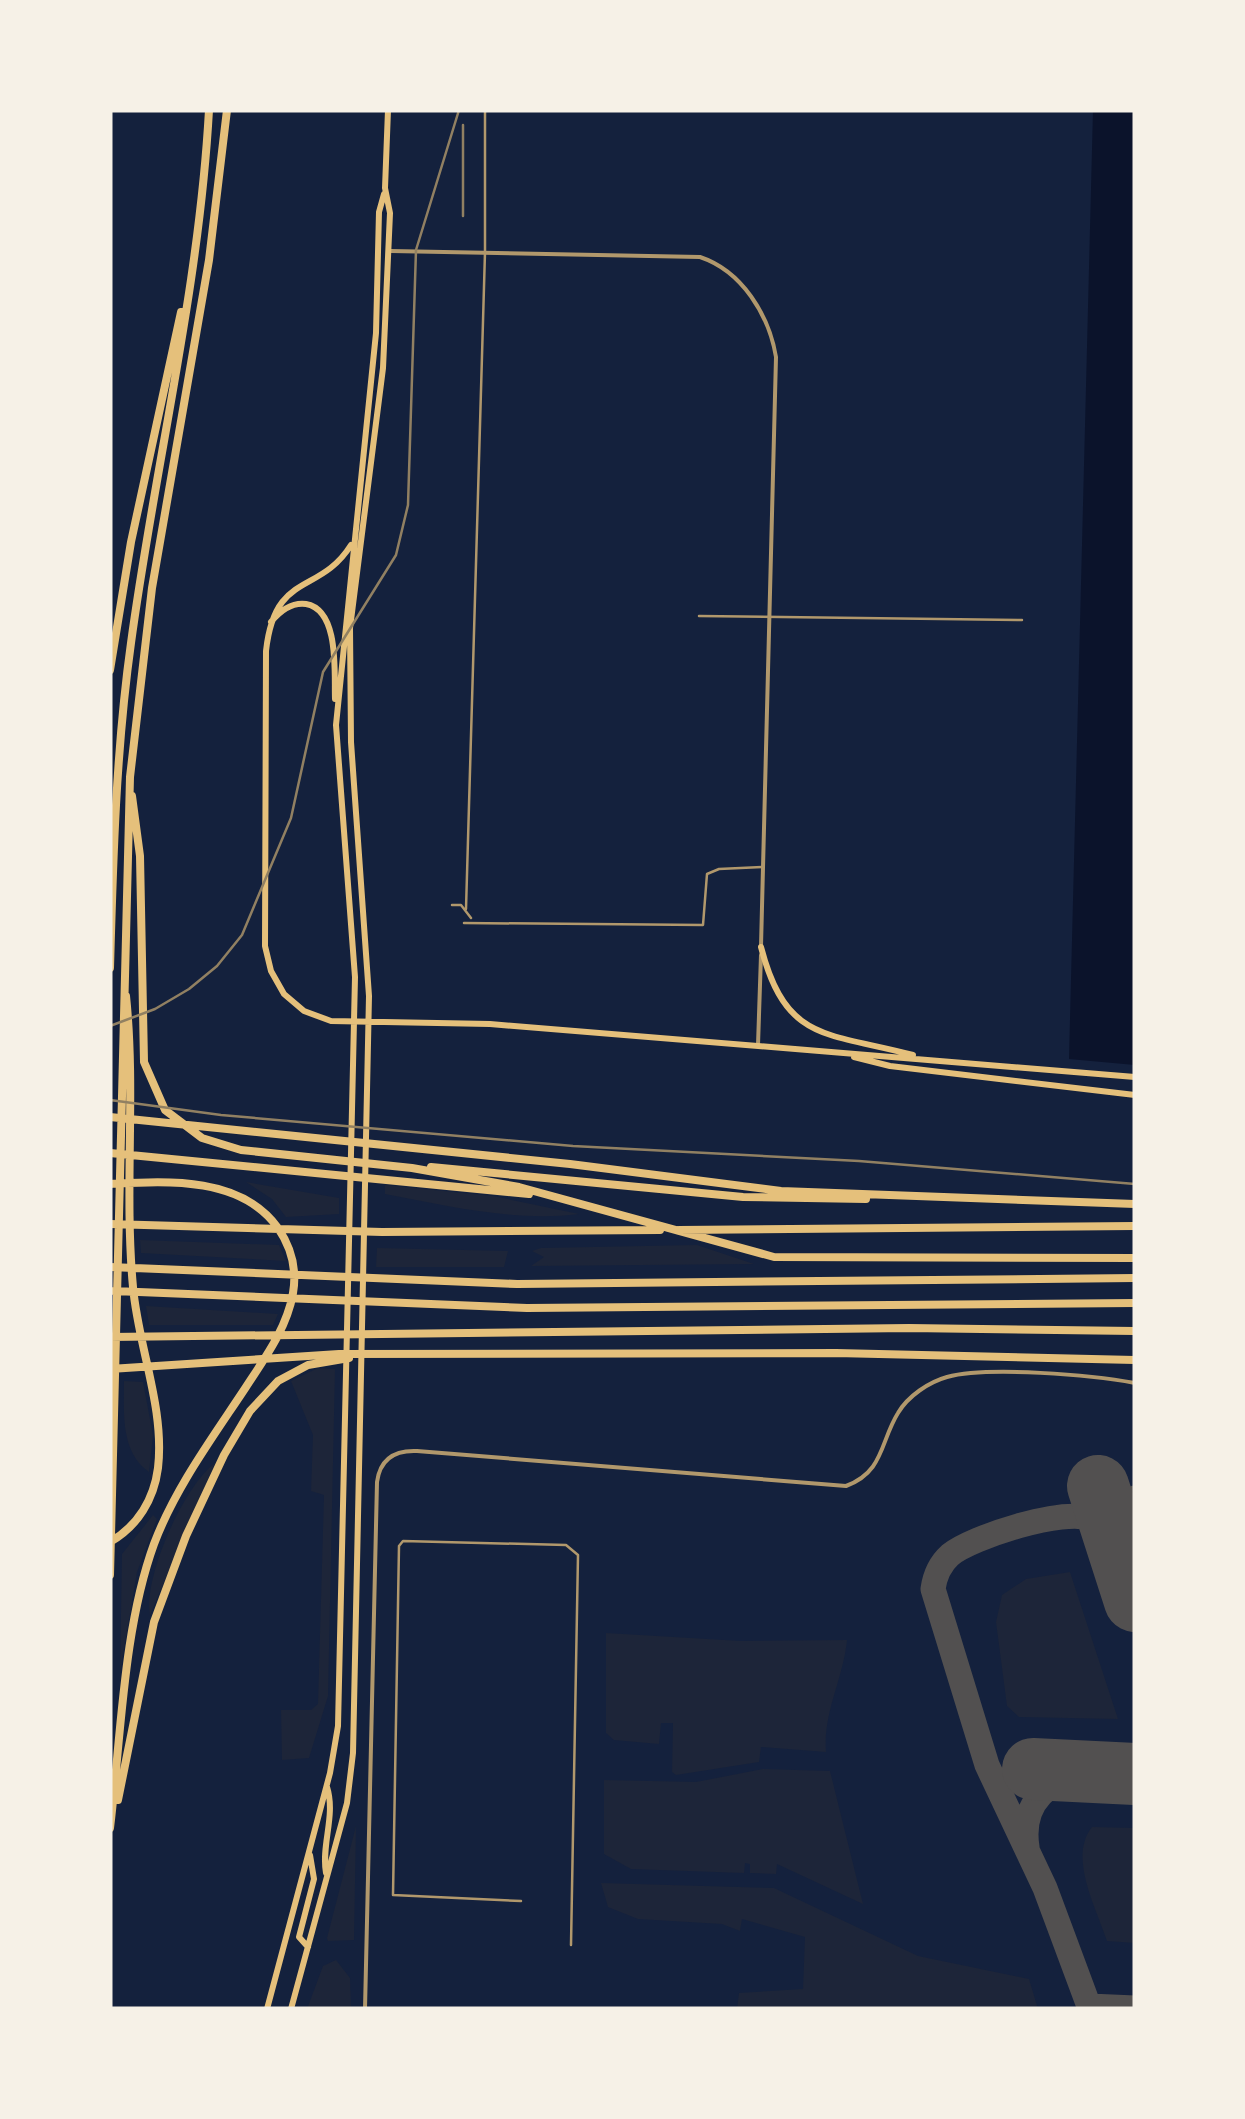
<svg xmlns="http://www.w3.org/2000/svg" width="1245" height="2119" font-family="Jost,sans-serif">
	<rect width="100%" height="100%" fill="#14213d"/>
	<path fill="#1d2539" d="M246 1182 339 1198V1214L286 1217 272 1199Z
		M385 1185 493 1196 579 1214C514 1222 449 1206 385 1194Z
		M140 1240 279 1245 286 1261 141 1253Z
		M697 1245 754 1264 531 1266 544 1257 532 1251 541 1248Z
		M377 1248 508 1251 504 1267H376Z
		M146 1306 278 1314 273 1325H149Z
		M318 1368 335 1369 328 1696 309 1758 282 1760 281 1710H311L318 1704 324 1495 311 1491 313 1435 291 1381Z
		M124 1381 143 1382 153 1435 149 1472C120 1452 124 1412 124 1381Z
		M215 1463 150 1615C143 1577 184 1486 215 1463Z
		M153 1515 157 1519 137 1572 120 1673 122 1554Z
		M1070 1572 1118 1719 1019 1717 1007 1706 996 1622 1002 1595 1026 1579Z
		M606 1633 741 1641 847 1640C843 1680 823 1712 826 1752L761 1747 759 1762 676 1775 672 1772 673 1723H661L659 1744 614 1740 606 1733Z
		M763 1769 830 1771 863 1904 777 1864 776 1874 750 1873V1864L745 1863 744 1873 631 1869 604 1854V1780L696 1782Z
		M356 1826 354 1940 328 1941 327 1938Z
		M1092 1827 1135 1828V1943L1107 1941C1096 1907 1068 1857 1092 1827Z
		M601 1883 774 1888 918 1956 1029 1979 1038 2009H737L739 1993 803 1989 805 1937 742 1919 740 1931 722 1924 638 1919 608 1907Z
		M336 1960 350 1978 351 2009H307L323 1966Z"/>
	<path fill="#0b132b" d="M1093 110H1135V1065L1069 1059Z"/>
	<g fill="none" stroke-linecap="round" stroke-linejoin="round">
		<path stroke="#525050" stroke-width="25" d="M1110 1525 1114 1509 1135 1498
			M1027 1847C1020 1802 1050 1777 1092 1772
			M1089 2006 1135 2008
			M1090 2009 1045 1888 987 1765 933 1589C935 1575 940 1564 950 1555 972 1537 1065 1507 1091 1519 1109 1527 1114 1545 1122 1562"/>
		<path stroke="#525050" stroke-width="62" d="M1098 1486 1135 1601
			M1033 1769 1135 1774"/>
		<path stroke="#b1986c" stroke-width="2.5" d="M699 616 1022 620
			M452 905H461L471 918
			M466 909 485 252V110
			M464 923 703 925 707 874 719 869 762 867
			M521 1901 393 1895 399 1546 403 1541 566 1545 578 1555 571 1945"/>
		<path stroke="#b1986c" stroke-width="4" d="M391 251 700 257C742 271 769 315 776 357L761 946
			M758 1045 761 955
			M365 2009 377 1482C380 1459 395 1450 417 1451L846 1486C884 1472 880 1442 898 1413 908 1396 929 1382 947 1377 988 1366 1092 1375 1135 1383"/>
		<path stroke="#e5c07b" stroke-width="6" d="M351 545C319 596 275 570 266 651L265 946 271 971 284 994 304 1011 331 1021 490 1024 1135 1077
			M271 622C280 611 291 602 306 604 340 610 334 674 335 699
			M761 947C786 1043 827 1032 913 1055
			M854 1057 890 1066 1135 1095
			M326 1873C321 1844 336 1816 327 1787
			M308 1947 299 1937 314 1879 310 1855
			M267 2009 330 1773 338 1726 355 977 336 725 376 333 379 212 384 194
			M291 2009 347 1803 353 1753 369 996 351 742 350 628 383 368 390 213 385 188 388 110"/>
		<path stroke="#e5c07b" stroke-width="8" d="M110 670 131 542 181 312
			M132 796 140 856 144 1062 165 1110 202 1138 241 1150 412 1168 519 1187 774 1257 1135 1258
			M110 968C113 860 116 750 131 643 155 465 199 290 209 110
			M110 1117 570 1164 781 1191 1135 1204
			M110 1153 529 1194
			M431 1167 743 1197 866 1199
			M110 1184C167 1181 241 1176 278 1228 291 1247 297 1270 293 1293 287 1328 265 1358 246 1387 213 1437 175 1488 154 1544 123 1629 121 1738 110 1828
			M110 1224 382 1232 660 1230
			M679 1230 1135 1226
			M110 1267 517 1284 1135 1278
			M114 1291 527 1308 1135 1303
			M110 1337 909 1328 1135 1331
			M110 1369 339 1354 836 1353 1135 1360
			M110 1542C138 1526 154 1499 158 1468 165 1408 138 1346 133 1287 124 1190 136 1092 126 996
			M110 1575 130 777 152 588 209 260 227 110
			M118 1800 154 1622 186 1536 224 1455 250 1411 278 1381 308 1365 349 1358"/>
		<path stroke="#918062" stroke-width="2.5" d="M463 125V216
			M110 1026 155 1009 189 989 217 966 242 935 291 818 323 672 396 555 408 505 416 250 459 110
			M110 1100 221 1115 573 1146 859 1161 1135 1184"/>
	</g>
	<rect width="1245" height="2119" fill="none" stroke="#f6f1e7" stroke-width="225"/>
</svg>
